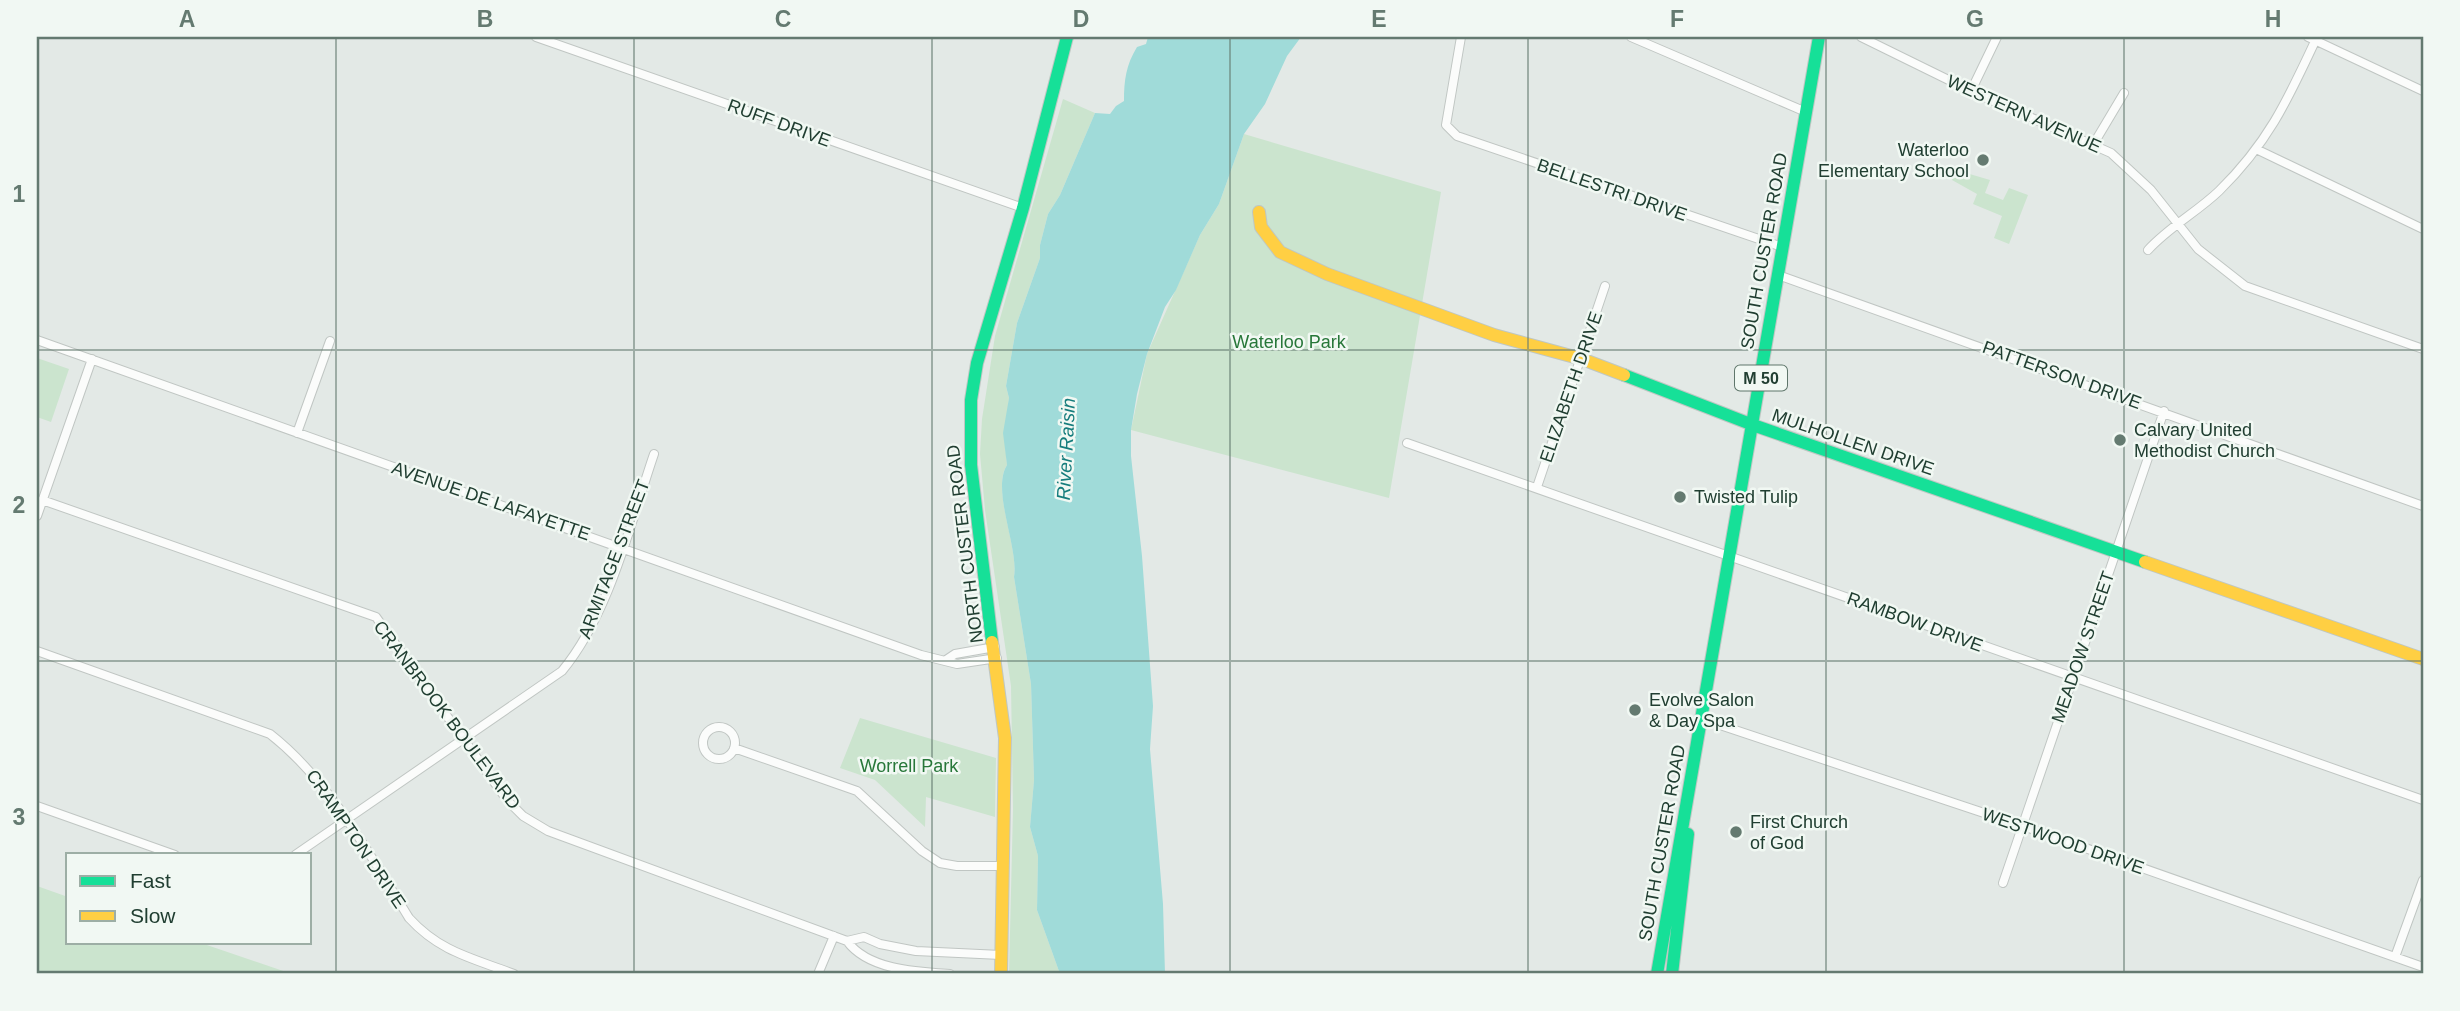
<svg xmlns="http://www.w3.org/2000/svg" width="2460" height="1011" font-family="Helvetica,sans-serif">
	<rect width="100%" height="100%" fill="#e3e9e6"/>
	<path fill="#cbe4ce" d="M1063 99 1095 113 1060 195 1048 214 1040 245V258L1017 323 1006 386 1009 398 1005 442 1007 465C991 489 1019 548 1014 577L1031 684 1034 780 1030 827 1038 856 1037 910 1060 974H1009L1013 809 1011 686 985 510 980 454 982 419 995 336Z
		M1244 134 1441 192 1389 498 1131 430 1147 354 1200 235 1219 204Z
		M1956 170 1990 180 1985 193 2003 200 2009 188 2028 195 2009 244 1994 238 2002 216 1973 204 1977 194 1952 180Z
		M37 358 69 369 51 422 37 417Z
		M860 718 996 758 995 817 926 797 925 827 875 780 840 768Z
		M37 886 68 897V943H201L292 974H37Z"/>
	<path fill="#a0dbd9" d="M1148 37H1301L1287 56 1265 104 1244 134 1219 204 1200 235 1176 290 1165 307 1147 354 1137 394 1131 430V456L1142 556 1153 706 1150 749 1163 904 1165 974H1060L1037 910 1038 856 1030 827 1034 780 1031 684 1014 577C1019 548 991 490 1007 465L1003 433 1009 398 1006 386 1017 323 1040 258V245L1048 214 1060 195 1095 113 1110 114 1116 106 1124 101C1124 80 1126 65 1137 47L1146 44Z"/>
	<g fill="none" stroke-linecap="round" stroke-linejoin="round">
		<g stroke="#c0c6c3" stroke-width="10">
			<path id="street" d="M536 37 1023 208
				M1461 37 1446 125 1457 136 1782 247
				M1631 37 1806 112
				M1861 37 1971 91 2111 153 2151 190 2198 249 2245 286 2423 349
				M2308 37 2423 91
				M1971 91 1997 37
				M2093 145 2124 93
				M2258 150 2423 229
				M2148 250C2169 227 2197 212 2219 191 2269 142 2288 99 2317 37
				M1778 275 2423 506
				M37 340 921 655 957 664 997 658
				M297 433 330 341
				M1407 443 2423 800
				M1537 487 1605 286
				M42 500 376 617 507 800 523 816 548 831 847 941 864 937 880 944 916 951 1001 955
				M37 516 92 359
				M37 651 270 734C329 780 370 855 409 918 440 952 472 958 514 974
				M946 660 955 654 995 647
				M1702 719 2023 826 2423 967
				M703 743a16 16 0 1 1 32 0a16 16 0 1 1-32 0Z
				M734 748 857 791 922 851 940 863 957 866H1002
				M37 806 175 855
				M295 855 562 671C610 613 630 524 654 454
				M2003 883 2164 411
				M847 941C868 970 917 972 950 974
				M2395 957 2423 880
				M818 974 834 936"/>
		</g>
		<g stroke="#bfc7c3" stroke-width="14">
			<path id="fast" d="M1624 375 1753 425 2145 562
				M992 642 971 465V400L977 363 1023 208 1067 37
				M1657 974 1819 37
				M1672 974 1688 834"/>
		</g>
		<g stroke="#bfc7c3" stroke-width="14">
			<path id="slow" d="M1259 212 1261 227 1280 252 1327 274 1494 335 1582 359 1624 375
				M2145 562 2423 659
				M992 642 1005 738 1001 974"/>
		</g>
		<use href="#street" stroke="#fbfcfb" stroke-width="8"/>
		<use href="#fast" stroke="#16e098" stroke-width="12"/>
		<use href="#slow" stroke="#ffcf43" stroke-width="12"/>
	</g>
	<path fill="none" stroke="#647a70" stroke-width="2" stroke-opacity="0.55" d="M336 37V974M634 37V974M932 37V974M1230 37V974M1528 37V974M1826 37V974M2124 37V974M37 350H2423M37 661H2423"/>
	<g fill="#647a70" stroke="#f1f8f3" stroke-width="2.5">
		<circle cx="1983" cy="160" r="7"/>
		<circle cx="2120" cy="440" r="7"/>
		<circle cx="1680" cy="497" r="7"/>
		<circle cx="1635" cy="710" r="7"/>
		<circle cx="1736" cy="832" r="7"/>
	</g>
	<g text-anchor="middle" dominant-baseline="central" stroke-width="5" stroke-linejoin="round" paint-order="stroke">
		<rect fill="#f1f8f3" stroke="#5f766b" stroke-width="2" x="1735" y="365.5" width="52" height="25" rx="5"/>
		<g font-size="16" font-weight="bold" fill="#203e31">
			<text x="1761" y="378">M 50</text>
		</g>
		<g font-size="18" fill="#203e31" stroke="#f1f8f3">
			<text transform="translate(2024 114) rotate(24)">WESTERN AVENUE</text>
			<text transform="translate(779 123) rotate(20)">RUFF DRIVE</text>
			<text transform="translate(1612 190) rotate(19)">BELLESTRI DRIVE</text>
			<text transform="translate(1764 251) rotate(-80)">SOUTH CUSTER ROAD</text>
			<text transform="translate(2062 375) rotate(20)">PATTERSON DRIVE</text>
			<text transform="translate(1571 387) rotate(-71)">ELIZABETH DRIVE</text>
			<text transform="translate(1853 442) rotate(19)">MULHOLLEN DRIVE</text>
			<text transform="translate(491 501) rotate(19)">AVENUE DE LAFAYETTE</text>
			<text transform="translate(965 544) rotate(-97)">NORTH CUSTER ROAD</text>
			<text transform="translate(614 559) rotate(-69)">ARMITAGE STREET</text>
			<text transform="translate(1915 622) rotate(20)">RAMBOW DRIVE</text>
			<text transform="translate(2083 647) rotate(-71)">MEADOW STREET</text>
			<text transform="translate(447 715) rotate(53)">CRANBROOK BOULEVARD</text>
			<text transform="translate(356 839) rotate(56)">CRAMPTON DRIVE</text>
			<text transform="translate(2063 841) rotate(19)">WESTWOOD DRIVE</text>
			<text transform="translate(1662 843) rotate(-80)">SOUTH CUSTER ROAD</text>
		</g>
		<g font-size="18" fill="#203e31" stroke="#f1f8f3" text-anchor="start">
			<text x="1969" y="150" text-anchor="end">Waterloo<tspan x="1969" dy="21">Elementary School</tspan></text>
			<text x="2134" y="430">Calvary United<tspan x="2134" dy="21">Methodist Church</tspan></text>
			<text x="1694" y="497">Twisted Tulip</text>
			<text x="1649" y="700">Evolve Salon<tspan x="1649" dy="21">&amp; Day Spa</tspan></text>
			<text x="1750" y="822">First Church<tspan x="1750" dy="21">of God</tspan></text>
		</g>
		<g font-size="18" fill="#277739" stroke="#f1f8f3">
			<text x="1289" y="342">Waterloo Park</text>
			<text x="909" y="766">Worrell Park</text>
		</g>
		<g font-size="19" font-style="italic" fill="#167d7d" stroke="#f1f8f3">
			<text transform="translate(1066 449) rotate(-87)">River Raisin</text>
		</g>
	</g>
	<rect width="2460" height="1011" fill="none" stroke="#f1f8f3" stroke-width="77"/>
	<rect x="66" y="853" width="245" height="91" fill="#f1f8f3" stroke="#9daea5" stroke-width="2"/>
	<rect x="80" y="876" width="35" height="10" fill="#16e098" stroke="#9daea5" stroke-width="2"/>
	<text x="130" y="888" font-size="21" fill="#203e31">Fast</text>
	<rect x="80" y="911" width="35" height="10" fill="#ffcf43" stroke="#9daea5" stroke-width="2"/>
	<text x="130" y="923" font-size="21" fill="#203e31">Slow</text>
	<rect x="38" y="38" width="2384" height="934" fill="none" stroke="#647a70" stroke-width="2.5"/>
	<g font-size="23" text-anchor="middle" font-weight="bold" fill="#647a70">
		<text x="187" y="27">A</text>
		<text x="485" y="27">B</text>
		<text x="783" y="27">C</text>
		<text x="1081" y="27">D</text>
		<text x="1379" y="27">E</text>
		<text x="1677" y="27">F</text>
		<text x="1975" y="27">G</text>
		<text x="2273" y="27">H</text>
		<text x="19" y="202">1</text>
		<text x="19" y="513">2</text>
		<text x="19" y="825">3</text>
	</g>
</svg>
